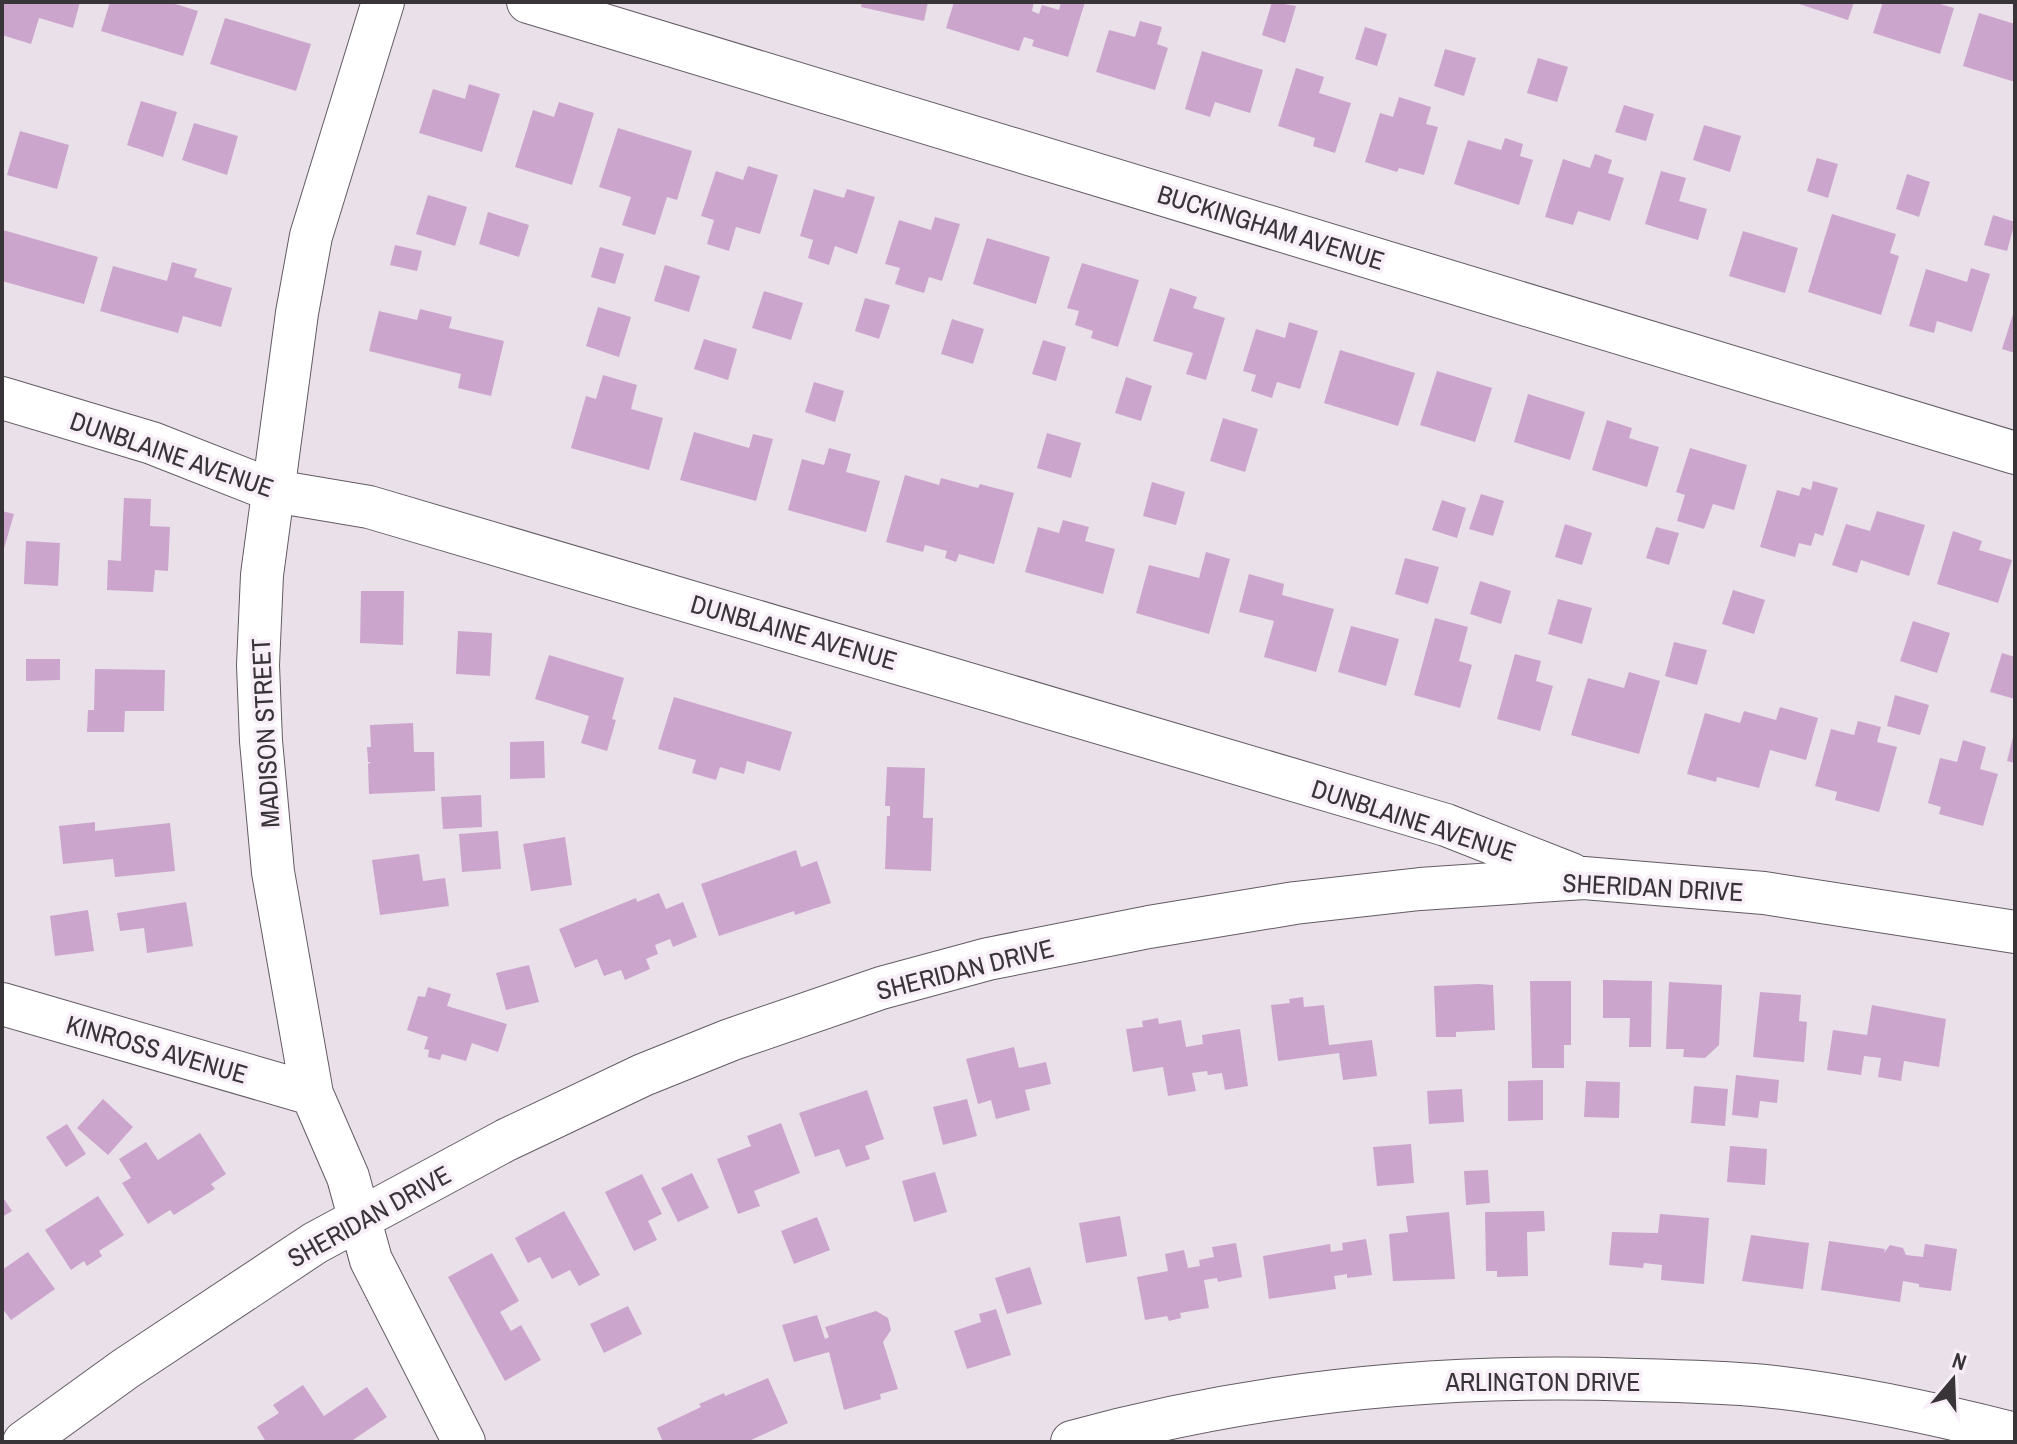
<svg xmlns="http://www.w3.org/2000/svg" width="2017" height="1444" font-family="'Archivo Narrow',sans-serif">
	<rect width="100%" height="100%" fill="#eae0ea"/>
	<path fill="#cca5cc" d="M2 2H80L73 28 39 18 31 44 2 35Z
		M110 2H169L198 11 183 56 101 31Z
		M862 2H928L924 21 861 7Z
		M954 2H1034L1032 11 1039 14 1042 5 1059 10 1061 2H1085L1068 57 1032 46 1034 40 1024 37 1019 51 946 28Z
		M1272 2 1296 6 1285 43 1262 35Z
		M1793 2H1854L1848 20Z
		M1883 2H1933L1954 8 1940 54 1873 33Z
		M1979 13 2015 24V82L1963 66Z
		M225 18 311 44 296 91 210 64Z
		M1140 21 1162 27 1157 44 1168 48 1155 90 1096 72 1109 30 1135 37Z
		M1365 27 1387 34 1377 66 1355 59Z
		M1445 49 1476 58 1464 96 1434 86Z
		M1202 51 1263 70 1250 113 1215 102 1210 117 1185 109Z
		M1538 58 1568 67 1557 102 1527 93Z
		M1296 68 1324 77 1319 93 1351 103 1335 153 1313 146 1315 138 1278 126Z
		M469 84 500 94 482 152 419 133 433 89 465 99Z
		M1399 97 1431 107 1426 124 1438 127 1424 175 1399 168 1397 172 1365 162 1380 113 1393 117Z
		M141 101 177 112 163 157 127 145Z
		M559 102 594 113 572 185 515 167 533 110 554 117Z
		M1624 105 1654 114 1646 141 1615 132Z
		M194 123 238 136 227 175 182 160Z
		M1704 125 1741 136 1730 172 1693 160Z
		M618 128 692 151 677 200 667 197 655 235 622 225 631 197 599 187Z
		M20 131 69 145 57 189 7 175Z
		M1505 138 1523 144 1520 156 1533 160 1519 205 1454 184 1468 140 1501 150Z
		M1595 154 1612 160 1608 173 1624 178 1610 221 1578 211 1573 225 1545 217 1563 159 1590 168Z
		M1817 158 1838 164 1828 198 1807 191Z
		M748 166 778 175 760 234 736 227 729 251 707 244 714 220 701 216 716 171 743 180Z
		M1661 171 1686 178 1679 201 1707 209 1698 240 1645 224Z
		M1907 174 1930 182 1919 217 1896 209Z
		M814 189 844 198 847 189 875 197 857 254 835 246 829 265 808 258 813 240 800 236Z
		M428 195 467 207 455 246 416 234Z
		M488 212 529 225 519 257 479 244Z
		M1832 214 1896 234 1890 253 1899 256 1881 315 1808 292Z
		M1993 215 2015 222 2007 251 1984 245Z
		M935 217 960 224 942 281 929 277 924 293 895 284 900 268 885 264 899 220 931 230Z
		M3 230 98 257 84 304 2 281Z
		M1743 231 1798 248 1785 293 1729 276Z
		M987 238 1050 257 1036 304 973 284Z
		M395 245 422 251 417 271 390 265Z
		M600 247 624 254 615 284 591 277Z
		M172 262 197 269 194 277 232 288 221 327 183 316 178 333 100 311 113 266 167 281Z
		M1082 263 1139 280 1118 347 1091 338 1093 331 1075 325 1079 311 1067 308Z
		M665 265 700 276 689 312 654 301Z
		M1971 268 1990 274 1972 332 1937 321 1934 333 1909 326 1926 269 1967 282Z
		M1170 288 1197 297 1193 308 1225 318 1206 380 1186 374 1193 353 1153 341Z
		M764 291 803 303 791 340 752 328Z
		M865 298 890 305 879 339 855 331Z
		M598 307 631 317 619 357 586 346Z
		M420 309 452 317 449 328 504 341 491 396 458 388 461 374 369 351 379 311 417 320Z
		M2014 311H2015V353L2002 349Z
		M952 319 984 329 973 364 941 354Z
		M1289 322 1318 331 1300 389 1277 382 1272 398 1251 391 1256 375 1243 371 1256 329 1285 338Z
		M704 339 737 349 728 380 694 369Z
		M1043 340 1066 347 1056 381 1032 374Z
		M1340 350 1415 373 1398 426 1324 403Z
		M1437 371 1492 388 1475 442 1420 425Z
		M603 375 637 385 631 409 663 418 649 470 571 448 586 396 596 399Z
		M1126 377 1152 386 1141 421 1115 413Z
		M814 382 844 391 835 422 805 412Z
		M1528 394 1585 412 1570 460 1514 442Z
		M1223 418 1258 429 1245 472 1210 461Z
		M1607 420 1632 428 1629 438 1659 447 1647 487 1592 470Z
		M694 432 749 448 753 434 773 439 756 501 680 480Z
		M1047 433 1081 443 1071 478 1037 468Z
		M829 448 851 454 846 472 880 481 866 532 788 510 802 459 824 465Z
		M1690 448 1747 465 1734 510 1713 504 1704 529 1677 521 1685 495 1676 492Z
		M905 475 939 485 941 478 978 488 980 484 1014 493 994 564 959 554 956 562 945 558 947 551 925 545 923 552 886 542Z
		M1813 481 1838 488 1823 536 1815 533 1811 546 1799 543 1795 557 1760 547 1777 490 1799 496 1802 487 1811 490Z
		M1152 482 1185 492 1176 525 1143 516Z
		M1481 494 1504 501 1493 536 1469 529Z
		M124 498 151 499 150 526 170 527 168 571 155 570 153 592 107 590 108 560 121 561Z
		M1442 500 1466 508 1457 538 1432 530Z
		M2 511 14 514 3 552H2Z
		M1877 511 1925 525 1909 576 1861 560 1857 573 1832 565 1846 524 1870 531Z
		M1063 520 1089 527 1085 541 1115 549 1103 594 1025 572 1038 527 1059 533Z
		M1565 524 1592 533 1582 565 1555 557Z
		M1656 527 1679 533 1669 565 1646 558Z
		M1953 531 1982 541 1979 550 2012 560 1998 603 1937 584Z
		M26 541 60 543 58 586 24 584Z
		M1206 552 1230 559 1209 634 1136 613 1149 565 1199 578Z
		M1405 558 1439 567 1428 604 1395 594Z
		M1249 574 1284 584 1282 595 1334 609 1316 672 1264 657 1274 621 1239 612Z
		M1480 581 1511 591 1501 624 1470 614Z
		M1733 590 1765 600 1754 634 1722 624Z
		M361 591H404L403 645 360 643Z
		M1558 599 1592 608 1582 644 1548 634Z
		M1435 618 1468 627 1459 661 1472 665 1460 708 1414 695Z
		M1913 621 1950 633 1937 673 1900 661Z
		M1351 626 1399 639 1386 686 1338 672Z
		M458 631 492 633 490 676 456 674Z
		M1674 642 1707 650 1697 685 1665 676Z
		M2002 653 2015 657V699L1990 692Z
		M1515 654 1541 661 1536 681 1553 686 1540 731 1497 719Z
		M549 655 624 678 612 719 616 720 607 751 581 743 589 716 535 699Z
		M26 659H60V680L26 681Z
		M95 669 165 670 164 711H125L124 732H87L88 710H94Z
		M1629 672 1660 681 1639 754 1571 735 1588 678 1624 688Z
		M1895 695 1929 705 1920 735 1887 726Z
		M674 697 792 732 780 771 747 761 744 774 720 767 716 780 692 773 696 760 658 749Z
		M1780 707 1818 718 1806 760 1770 750 1759 788 1717 777 1716 782 1687 774 1705 713 1740 723 1744 711 1776 720Z
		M1858 721 1881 727 1877 742 1897 747 1879 812 1835 800 1837 792 1815 786 1831 729 1854 735Z
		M413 723 414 752H434L435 791 369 794 368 764 371 762H368L367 747H371L370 725Z
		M2014 733 2015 734V763L2007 761Z
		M1963 740 1986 747 1980 769 1998 774 1983 826 1939 814 1941 807 1928 803 1940 758 1957 762Z
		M544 741 545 778 510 779V742Z
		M887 767 925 768 923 818H933L931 871 885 869 887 816H890V806H885Z
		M481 795 482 827 443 829 441 797Z
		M95 822V831L170 823 175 871 115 877 113 859 63 864 59 826Z
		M498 831 501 869 462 872 459 834Z
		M565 837 572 885 531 891 523 844Z
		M796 850 801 867 817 861 831 903 795 915 794 911 719 936 701 884Z
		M419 854 423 881 445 878 449 906 380 915 372 860Z
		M659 893 666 909 683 902 697 937 673 947 670 939 655 945 658 954 646 959 650 969 625 980 621 970 604 976 597 959 575 968 559 929 636 898 637 902Z
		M186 902 193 946 147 953 144 928 120 931 117 913Z
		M88 910 94 951 55 956 50 916Z
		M529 965 539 1002 506 1010 496 973Z
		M1603 980 1652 981 1651 1047H1629L1630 1018H1603Z
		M1530 981H1571V1045H1564V1068H1532Z
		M1669 982 1722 985 1719 1045 1705 1058 1683 1057 1684 1049H1666Z
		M1478 984 1493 985 1495 1030 1456 1032V1037H1436L1434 986Z
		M428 987 451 994 447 1006 507 1024 498 1052 472 1043 466 1061 442 1054 440 1060 428 1057 429 1050 424 1049 428 1037 407 1030 418 996 425 997Z
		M1760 992 1801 995 1799 1021 1807 1022 1804 1062 1753 1057Z
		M1303 997 1304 1007 1324 1005 1329 1045 1372 1040 1377 1076 1343 1080 1339 1053 1278 1061 1271 1005 1290 1003 1289 999Z
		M1872 1005 1946 1019 1939 1067 1904 1061 1901 1081 1878 1077 1881 1058 1864 1056 1861 1075 1827 1070 1833 1030 1867 1035Z
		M1158 1018 1159 1024 1181 1020 1186 1047 1203 1044 1202 1035 1240 1029 1248 1086 1225 1090 1222 1073 1208 1075 1207 1071 1192 1073 1196 1091 1168 1096 1163 1067 1133 1072 1126 1029 1143 1027 1142 1021Z
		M1014 1047 1019 1068 1046 1062 1051 1084 1025 1090 1030 1110 996 1119 991 1100 978 1104 966 1059Z
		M1736 1075 1779 1080 1777 1103 1760 1101 1758 1118 1732 1115Z
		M1543 1080V1120L1508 1121V1081Z
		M1586 1081 1620 1082 1619 1118 1584 1117Z
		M1694 1086 1728 1089 1725 1126 1691 1123Z
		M1462 1089 1464 1122 1429 1124 1427 1091Z
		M867 1090 884 1139 865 1146 870 1159 846 1167 839 1149 815 1157 799 1113Z
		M103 1099 133 1127 108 1155 77 1128Z
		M967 1099 977 1136 943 1145 933 1107Z
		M781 1123 800 1173 754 1191 760 1206 738 1214 717 1159 751 1146 747 1136Z
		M67 1124 86 1154 66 1167 46 1137Z
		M200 1133 226 1174 211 1184 215 1189 174 1215 170 1210 148 1224 122 1183 131 1178 119 1159 146 1142 158 1160Z
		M1411 1144 1414 1183 1377 1186 1373 1147Z
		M1730 1146 1767 1149 1765 1185 1727 1182Z
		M1488 1170 1490 1203 1466 1205 1464 1171Z
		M935 1172 947 1212 914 1222 902 1181Z
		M692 1173 709 1208 678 1222 661 1188Z
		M642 1174 662 1214 648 1221 657 1240 634 1251 605 1192Z
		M2 1196 12 1211 2 1217Z
		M98 1196 124 1235 99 1251 102 1256 87 1266 84 1261 71 1270 45 1230Z
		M564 1211 600 1275 579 1286 570 1270 552 1279 540 1257 528 1263 515 1238Z
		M1544 1211 1545 1231 1527 1232 1528 1276 1497 1277V1271H1486L1485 1212Z
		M1449 1212 1455 1279 1393 1281 1389 1234 1408 1232 1406 1216Z
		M1660 1214 1709 1218 1704 1284 1661 1280 1662 1265 1644 1263 1643 1268 1609 1265 1612 1232 1658 1233Z
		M1120 1216 1127 1256 1086 1263 1079 1223Z
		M817 1217 830 1250 794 1264 781 1231Z
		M1751 1235 1809 1243 1803 1289 1742 1281Z
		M1366 1239 1372 1275 1347 1278V1274L1334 1276 1336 1289 1269 1299 1263 1256 1330 1244 1331 1252 1343 1250 1342 1243Z
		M1829 1241 1885 1249 1884 1253 1890 1245 1903 1248 1906 1255 1923 1257 1925 1244 1957 1249 1951 1291 1919 1287V1284L1903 1281 1900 1302 1821 1290Z
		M1236 1243 1242 1277 1218 1282 1217 1278 1204 1280 1209 1308 1180 1313 1181 1318 1169 1321 1167 1316 1145 1320 1137 1277 1168 1271 1165 1254 1184 1250 1188 1268 1200 1266 1199 1260 1214 1257 1212 1247Z
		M28 1252 55 1289 11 1320 2 1308V1270Z
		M492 1253 519 1301 500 1312 511 1331 521 1325 541 1360 505 1381 448 1277Z
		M1030 1267 1042 1304 1007 1314 995 1278Z
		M628 1306 642 1334 604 1353 590 1324Z
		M996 1309 1011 1355 967 1369 954 1331 981 1322 979 1314Z
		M876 1311 888 1318 891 1330 883 1342 898 1389 880 1394 881 1399 844 1410 829 1352 794 1362 782 1325 817 1315 825 1339 829 1337 825 1327Z
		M768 1378 788 1423 747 1442H663L657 1428 701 1407 699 1404 724 1393 725 1396Z
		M303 1385 324 1416 367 1387 387 1417 350 1442H266L257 1427 279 1413 273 1405Z"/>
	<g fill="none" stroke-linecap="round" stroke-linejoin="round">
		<g stroke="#635b63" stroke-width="44">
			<path id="minor" d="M383 2 311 236 297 313 262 575 258 665 261 741 273 872 312 1094 348 1177 371 1260 464 1442
				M528 2 2015 453
				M2 398 152 443 274 491 369 507 1446 825 1571 874
				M2 1004 312 1094
				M24 1442 125 1369 315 1243 506 1140 643 1075 730 1040 881 988 988 959 1149 927 1295 903 1420 889 1584 878 1764 893 2015 932
				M1072 1442C1256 1391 1447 1373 1637 1380 1680 1381 1723 1382 1765 1386 1849 1395 1933 1413 2015 1434"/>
		</g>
		<use href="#minor" stroke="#fff" stroke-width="42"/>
	</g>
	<g text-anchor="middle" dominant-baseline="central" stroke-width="7" stroke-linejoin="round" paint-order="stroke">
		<g font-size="26" fill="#383438" stroke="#f7eef7">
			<text transform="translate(1271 227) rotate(17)">BUCKINGHAM AVENUE</text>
			<text transform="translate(172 454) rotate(19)">DUNBLAINE AVENUE</text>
			<text transform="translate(794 632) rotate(16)">DUNBLAINE AVENUE</text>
			<text transform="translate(265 733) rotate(-93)">MADISON STREET</text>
			<text transform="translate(1414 820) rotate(18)">DUNBLAINE AVENUE</text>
			<text transform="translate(1653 887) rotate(3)">SHERIDAN DRIVE</text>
			<text transform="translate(965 969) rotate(-14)">SHERIDAN DRIVE</text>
			<text transform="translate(157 1049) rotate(16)">KINROSS AVENUE</text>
			<text transform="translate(369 1216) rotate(-29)">SHERIDAN DRIVE</text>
			<text x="1543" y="1381">ARLINGTON DRIVE</text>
		</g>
	</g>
	<rect width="2017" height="1444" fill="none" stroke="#383438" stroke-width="8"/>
	<g transform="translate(1953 1380) rotate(19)" stroke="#f7eef7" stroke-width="6" paint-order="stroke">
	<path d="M0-6L14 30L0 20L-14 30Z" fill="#383438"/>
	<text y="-12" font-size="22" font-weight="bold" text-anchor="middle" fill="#383438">N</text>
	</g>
</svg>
